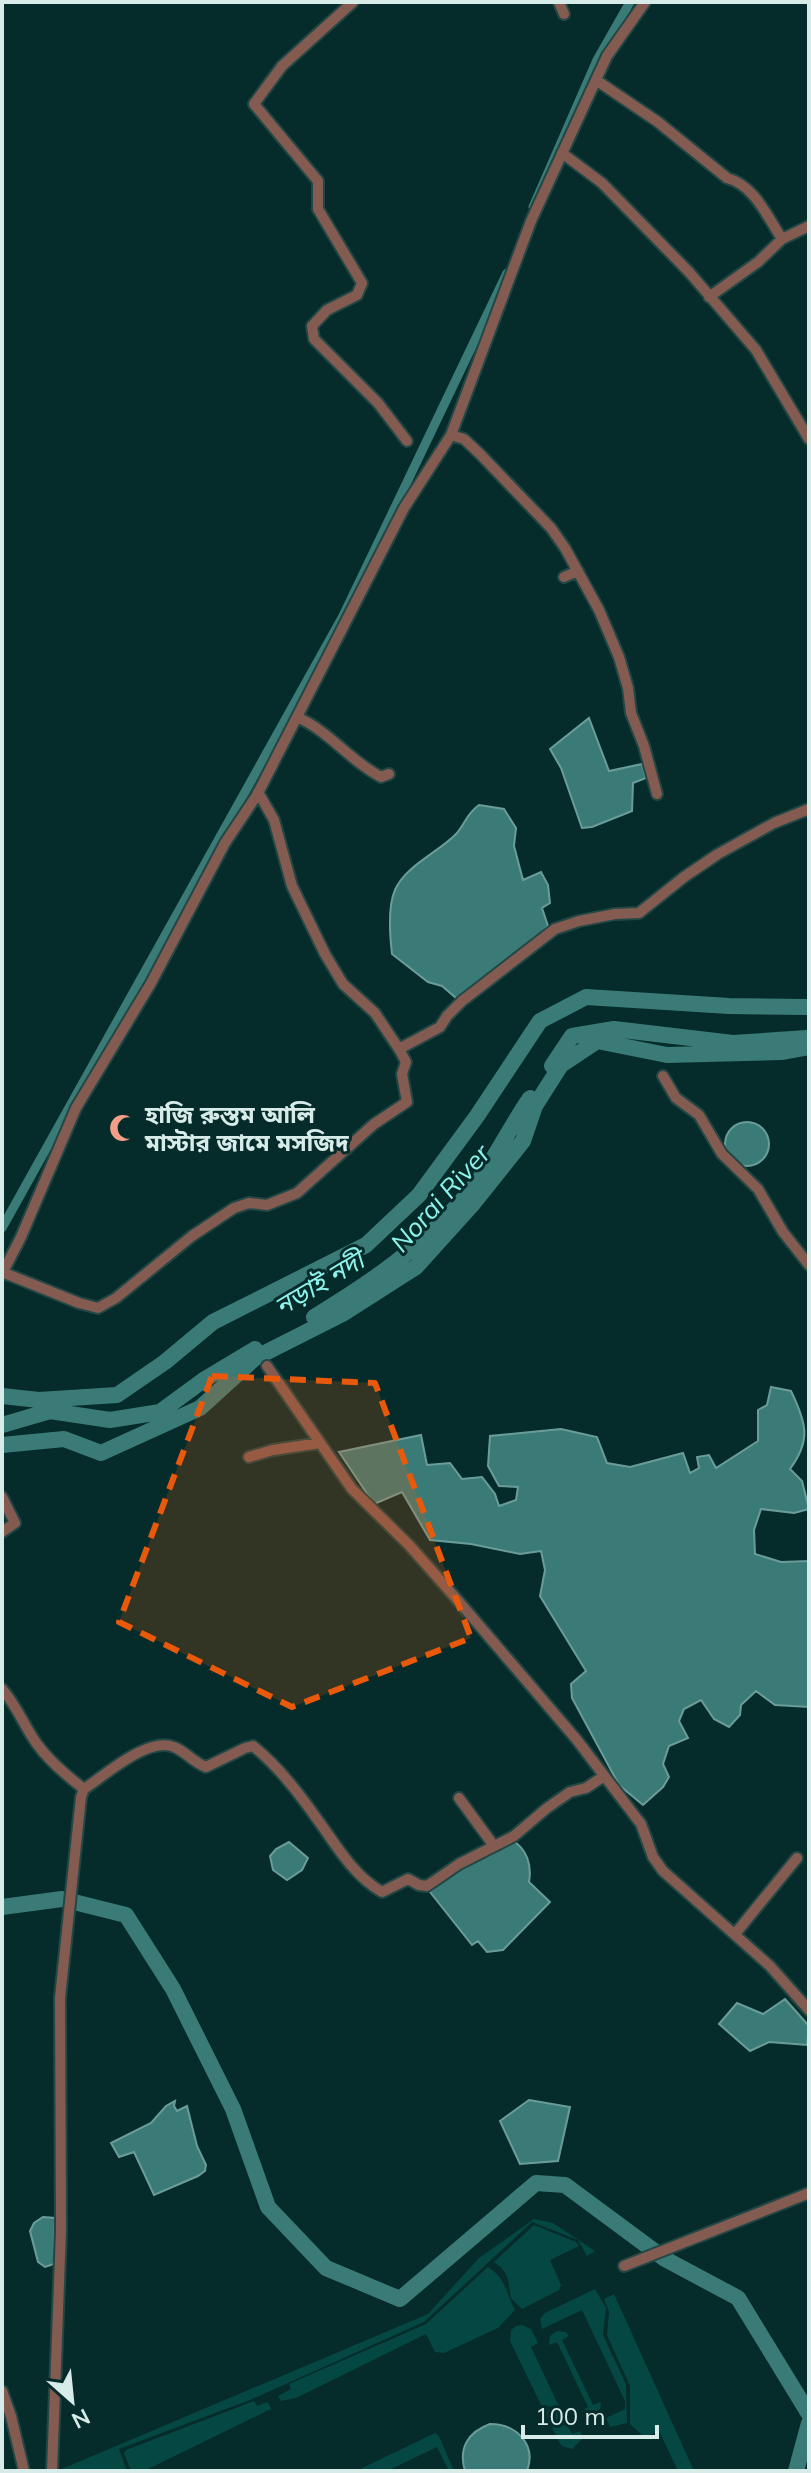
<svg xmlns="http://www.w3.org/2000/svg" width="811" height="2473" font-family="Mulish,'Noto Sans Bengali',sans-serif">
	<rect width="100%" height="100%" fill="#052c2a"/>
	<path fill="#054743" d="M534 2219 553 2223 595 2251 587 2256 578 2240 532 2222 424 2322 250 2400 119 2449 127 2471H57L428 2314 479 2258Z
		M534 2225 576 2242 579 2246 550 2260 561 2285 559 2290 522 2309 511 2298C508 2281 510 2273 494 2262Z
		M488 2267C507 2279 505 2292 515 2310L498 2328 444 2353 435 2352 426 2334 296 2398 281 2401 278 2396 291 2389 289 2384 426 2324Z
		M595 2289 606 2308 603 2335 626 2384 627 2423 610 2427 606 2418 625 2409V2401L582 2310 542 2329 540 2319 545 2313Z
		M614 2294 694 2471H678L659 2431 644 2437 630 2424V2386L607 2335 609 2312 604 2299Z
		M522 2325 531 2329 538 2343 531 2347 572 2434 580 2431 583 2438 572 2449 562 2446 558 2440 510 2341 511 2330 516 2326Z
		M557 2331 566 2332 569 2336 562 2340 593 2405 600 2402 601 2405C600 2412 592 2417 584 2414L582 2411 588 2407 557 2342 549 2345 550 2336Z
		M254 2401 257 2406 268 2402 271 2409 144 2471H131L124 2453 126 2450Z
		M435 2433 439 2436 454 2471H449L437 2447 387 2471H356Z"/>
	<path fill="#3b7b77" stroke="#6a9d99" stroke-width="2" d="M589 718 609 771 642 764 646 778 633 783 632 811 592 827 582 828 561 768 550 749Z
		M479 805 504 809 516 828 514 846 523 880 541 872 548 885 550 903 542 908 548 926 516 957 456 998 442 986 428 982 392 954C390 937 388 906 395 890 405 866 439 852 456 834 466 823 466 814 479 805Z
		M725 1144a22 22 0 1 1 44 0a22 22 0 1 1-44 0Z
		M771 1387 791 1391C807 1424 811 1441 790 1469L802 1481 809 1509 794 1513 761 1509 754 1530 755 1554 781 1562 809 1561V1707L775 1705 756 1691 741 1705 740 1715 729 1727 714 1719 701 1700 684 1709 679 1721 688 1738 669 1746 663 1764 669 1777 663 1787 643 1805 619 1785 572 1698 571 1684 586 1671 540 1596 545 1570 541 1551 520 1554 471 1544 430 1540 402 1492 374 1504 339 1452 421 1435 427 1465 450 1463 462 1479 482 1477 495 1494 499 1506 516 1500 518 1487 499 1486 488 1466 490 1436 561 1429 597 1437 607 1463 630 1467 683 1453 690 1473 699 1468 697 1457 709 1455 716 1468 758 1441V1410L767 1405Z
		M512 1840C527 1849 532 1865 529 1882L550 1902 503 1950 487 1952 478 1941 472 1945 430 1892 466 1862 490 1855Z
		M289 1842 308 1858 302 1870 287 1880 273 1870 270 1856 276 1849Z
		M785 1999 809 2026 807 2045 769 2042 750 2051 719 2024 737 2003 763 2014Z
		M529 2100 570 2107 558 2161 520 2164 500 2121Z
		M175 2101 174 2106 177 2111 187 2106 197 2146 206 2165 205 2171 198 2176 154 2195 134 2152 119 2157 111 2143 151 2123 166 2106Z
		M43 2217 55 2218 54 2264 45 2267 38 2262 30 2231 34 2223Z
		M490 2424C516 2424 537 2444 527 2471H465C458 2448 468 2432 490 2424Z"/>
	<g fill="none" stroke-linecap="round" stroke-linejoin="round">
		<path stroke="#3b7b77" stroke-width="9" d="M533 207 597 60 630 2
			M2 1228 343 616 507 273"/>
		<path stroke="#3b7b77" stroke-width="16" d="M552 1066 572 1036 614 1029 733 1043 807 1038
			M314 1317C373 1281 420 1249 466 1196 492 1166 508 1130 530 1098
			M2 1396 39 1400 117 1395 165 1362 213 1322 366 1245 419 1195 477 1116 540 1021 586 997 729 1006 809 1007
			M2 1425 50 1411 110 1420 160 1412 205 1379 255 1349
			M2 1445 64 1439 101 1453 200 1408 255 1358 344 1313 416 1267 472 1205 523 1141 535 1106 561 1065 597 1041 667 1055 781 1052 809 1047
			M2 1907 62 1899 126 1915 173 1989 233 2109 268 2207 326 2268 400 2299 536 2183 565 2185 665 2259 738 2298 809 2414
			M796 2471 809 2423"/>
		<g stroke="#224745" stroke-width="14">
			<path id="street" d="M353 2 282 66 254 104 318 181V209L362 283 357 295 327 310 312 326 314 339 378 403 407 441
				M559 2 564 14
				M596 80 658 122 727 178C754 185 767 216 782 239
				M562 153 602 183 689 272 756 350 809 439
				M709 297 758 262 782 239 809 226
				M451 435 464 439 480 454 551 528 565 548 599 610 619 657 628 688 631 713 644 746 657 794
				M564 577 578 571
				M297 717C329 731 350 761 381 777L389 774
				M258 792 274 820 292 886 325 954 343 984 375 1013 399 1049
				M663 1076 676 1098 699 1115 722 1154 758 1189 783 1232 809 1265
				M2 1272 79 1303 98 1308 116 1298 192 1236 234 1208 249 1203 267 1205 297 1193 374 1124 407 1102 402 1074 406 1062 399 1049 440 1027 447 1016 462 1001 555 929 579 921 615 914 639 913 684 877 718 854 774 823 809 809
				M2 1274 21 1237 76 1108 151 983 225 843 257 795 404 508 451 435 531 221 607 56 645 2
				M267 1366 352 1489 409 1545 455 1597 577 1740 641 1824 653 1857 663 1871 770 1966 809 2010
				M249 1457 273 1450 320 1443
				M2 1497 15 1523 2 1532
				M2 1689C17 1706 24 1726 37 1744 50 1762 67 1776 84 1789L81 1797 60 1998 61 2230 52 2471
				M84 1789C104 1776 148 1736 174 1747 185 1751 194 1763 206 1767L245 1748 253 1746C282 1769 306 1803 327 1833 343 1856 358 1878 382 1892L408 1879 419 1885 427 1886 459 1864 514 1836 547 1808 570 1792 586 1788 604 1776
				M459 1798 494 1846
				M735 1934 797 1858
				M624 2266 809 2193
				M2 2391 11 2416 24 2471"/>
		</g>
		<use href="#street" stroke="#845b50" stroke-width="10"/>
	</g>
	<path fill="#e8590c" fill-opacity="0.2" stroke="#e8590c" stroke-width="6" stroke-dasharray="16 10" stroke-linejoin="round" d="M212 1376 375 1383 471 1638 292 1707 119 1622Z"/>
	<defs>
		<g id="mosque-bare" transform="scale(2.16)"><path d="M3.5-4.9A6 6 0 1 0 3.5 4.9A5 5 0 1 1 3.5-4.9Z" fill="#f49e87" stroke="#052c2a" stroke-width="2.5" paint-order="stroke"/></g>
	</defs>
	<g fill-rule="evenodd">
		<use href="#mosque-bare" x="123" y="1128"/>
	</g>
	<g text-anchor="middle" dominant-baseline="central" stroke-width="6" stroke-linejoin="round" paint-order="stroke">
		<g font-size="24" font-weight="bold" fill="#d7ebe9" stroke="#052c2a" text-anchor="start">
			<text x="145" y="1114">হাজি রুস্তম আলি<tspan x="145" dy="28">মাস্টার জামে মসজিদ</tspan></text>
		</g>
		<g font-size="26" font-style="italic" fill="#8ef3ec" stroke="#052c2a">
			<text transform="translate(440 1198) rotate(-48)">Norai River</text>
			<text transform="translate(319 1283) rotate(-31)">নড়াই নদী</text>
		</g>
	</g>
	<rect width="811" height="2473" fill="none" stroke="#d7ebe9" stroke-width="8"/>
	<g transform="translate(72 2401) rotate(153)" stroke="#052c2a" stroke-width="6" paint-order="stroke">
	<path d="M0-6L14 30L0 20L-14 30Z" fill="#d7ebe9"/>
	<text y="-12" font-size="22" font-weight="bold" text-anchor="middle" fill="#d7ebe9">N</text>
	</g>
	<path d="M523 2425v12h134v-12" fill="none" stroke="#d7ebe9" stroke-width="4"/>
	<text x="535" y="2425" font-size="24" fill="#d7ebe9" stroke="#052c2a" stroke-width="6" paint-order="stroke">100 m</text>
</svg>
